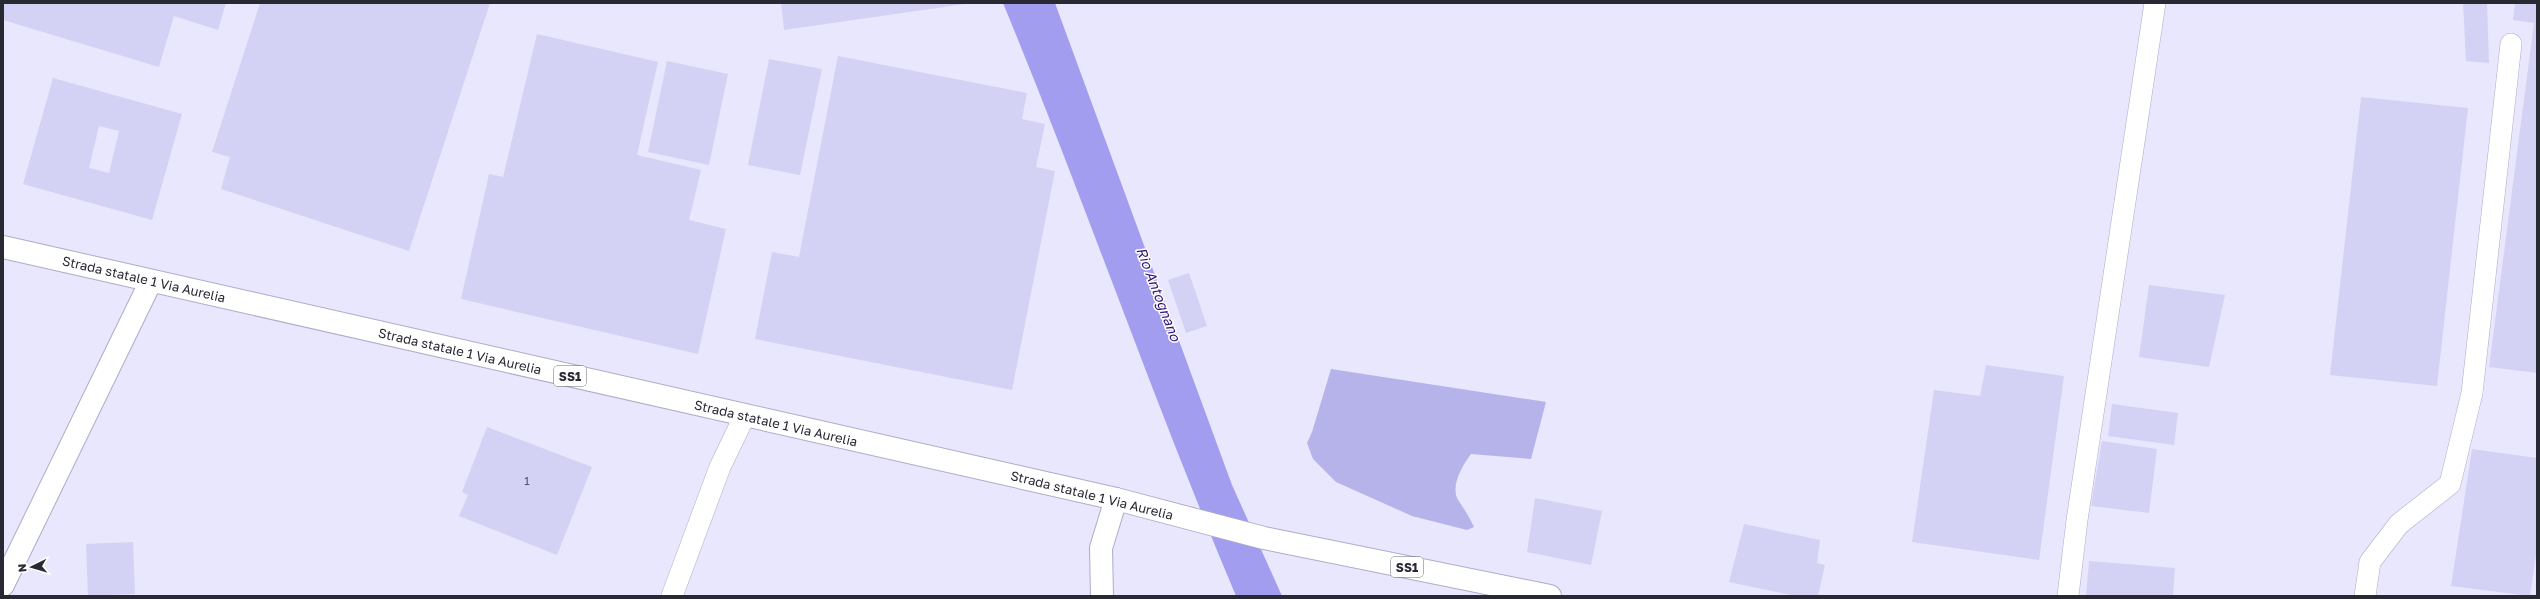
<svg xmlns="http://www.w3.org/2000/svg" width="2540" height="599" font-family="'Golos Text',sans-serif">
	<rect width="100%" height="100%" fill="#e8e7fe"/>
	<path fill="#b6b3ea" d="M1331 369 1546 402 1531 459 1471 454C1463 465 1450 485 1458 500 1464 509 1469 516 1474 527L1467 530 1412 516 1336 482 1313 459 1307 443 1312 432Z"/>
	<path fill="#a39df0" d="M1003 3H1055L1232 485 1282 596H1236C1153 400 1084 199 1003 3Z"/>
	<path fill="#d3d2f4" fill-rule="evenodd" d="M3 3H226L218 30 174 16 159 67 3 20Z
		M260 3H490L409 251 221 189 230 157 212 152Z
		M781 3H965V4L784 30Z
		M2463 3H2487L2489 63 2466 61Z
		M2515 3H2537V373L2489 367 2534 23 2513 20Z
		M537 34 658 62 637 155 701 170 689 220 726 229 698 354 461 299 489 174 503 177Z
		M838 56 1027 93 1022 119 1045 124 1036 167 1055 171 1012 390 755 339 772 252 799 257Z
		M769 59 822 69 800 175 748 165Z
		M667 61 728 74 709 165 648 152Z
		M53 78 182 114 152 220 23 184ZM99 126 119 131 109 173 89 168Z
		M2361 97 2468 108 2437 386 2330 375Z
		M1189 273 1207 326 1186 333 1168 280Z
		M2149 285 2225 295 2209 367 2139 357Z
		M1986 365 2064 376 2039 560 1912 542 1934 390 1980 396Z
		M2112 404 2178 413 2174 445 2108 436Z
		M487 427 592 467 557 555 459 516 468 495 462 492Z
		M2102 441 2157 449 2149 513 2091 506Z
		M2472 449 2537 458V548L2530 596 2451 586Z
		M1535 498 1602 511 1591 565 1527 552Z
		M1744 524 1820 540 1817 563 1825 565 1818 596H1796L1729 582Z
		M133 542 135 594 88 596 86 544Z
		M2089 561 2175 568 2173 596H2086Z"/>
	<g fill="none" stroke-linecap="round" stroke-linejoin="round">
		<g stroke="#adacc7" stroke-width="22">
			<path id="service" d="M672 596 720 467 745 415
				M2068 596 2077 520 2155 3
				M2365 596 2370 562 2399 524 2450 484 2472 393 2511 44"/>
		</g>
		<g stroke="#adacc7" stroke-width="24">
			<path id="minor" d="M3 585 151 281
				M1102 596 1101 548 1116 499"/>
		</g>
		<g stroke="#adacc7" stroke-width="24">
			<path id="primary" d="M3 247 1116 499 1264 538 1550 596"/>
		</g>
		<use href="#service" stroke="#fff" stroke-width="21"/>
		<use href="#minor" stroke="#fff" stroke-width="22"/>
		<use href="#primary" stroke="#fff" stroke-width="22"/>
	</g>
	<g text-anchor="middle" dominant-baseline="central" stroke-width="3" stroke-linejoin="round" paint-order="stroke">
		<g font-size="11" fill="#545363">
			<text x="527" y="480">1</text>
		</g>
		<g fill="#fff" stroke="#696970" stroke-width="1">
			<rect x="554" y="366" width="32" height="20" rx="3"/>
			<rect x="1391" y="557" width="32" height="20" rx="3"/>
		</g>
		<g font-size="12" font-weight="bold" fill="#292933">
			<text x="570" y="376">SS1</text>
			<text x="1407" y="567">SS1</text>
		</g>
		<g font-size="13" fill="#292933" stroke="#fff">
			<text transform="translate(144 279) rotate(13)">Strada statale 1 Via Aurelia</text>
			<text transform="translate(460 351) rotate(13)">Strada statale 1 Via Aurelia</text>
			<text transform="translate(776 423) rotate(13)">Strada statale 1 Via Aurelia</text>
			<text transform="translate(1092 495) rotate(14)">Strada statale 1 Via Aurelia</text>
		</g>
		<g font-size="14" font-style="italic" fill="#311776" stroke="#fff">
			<text transform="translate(1159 294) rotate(69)">Rio Antognano</text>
		</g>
	</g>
	<rect width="2540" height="599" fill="none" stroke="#292933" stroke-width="8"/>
	<g transform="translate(32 567) rotate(265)" stroke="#ffffff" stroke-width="3" paint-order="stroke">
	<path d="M0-3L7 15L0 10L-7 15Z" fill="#292933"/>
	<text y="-6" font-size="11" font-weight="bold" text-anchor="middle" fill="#292933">N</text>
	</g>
</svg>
